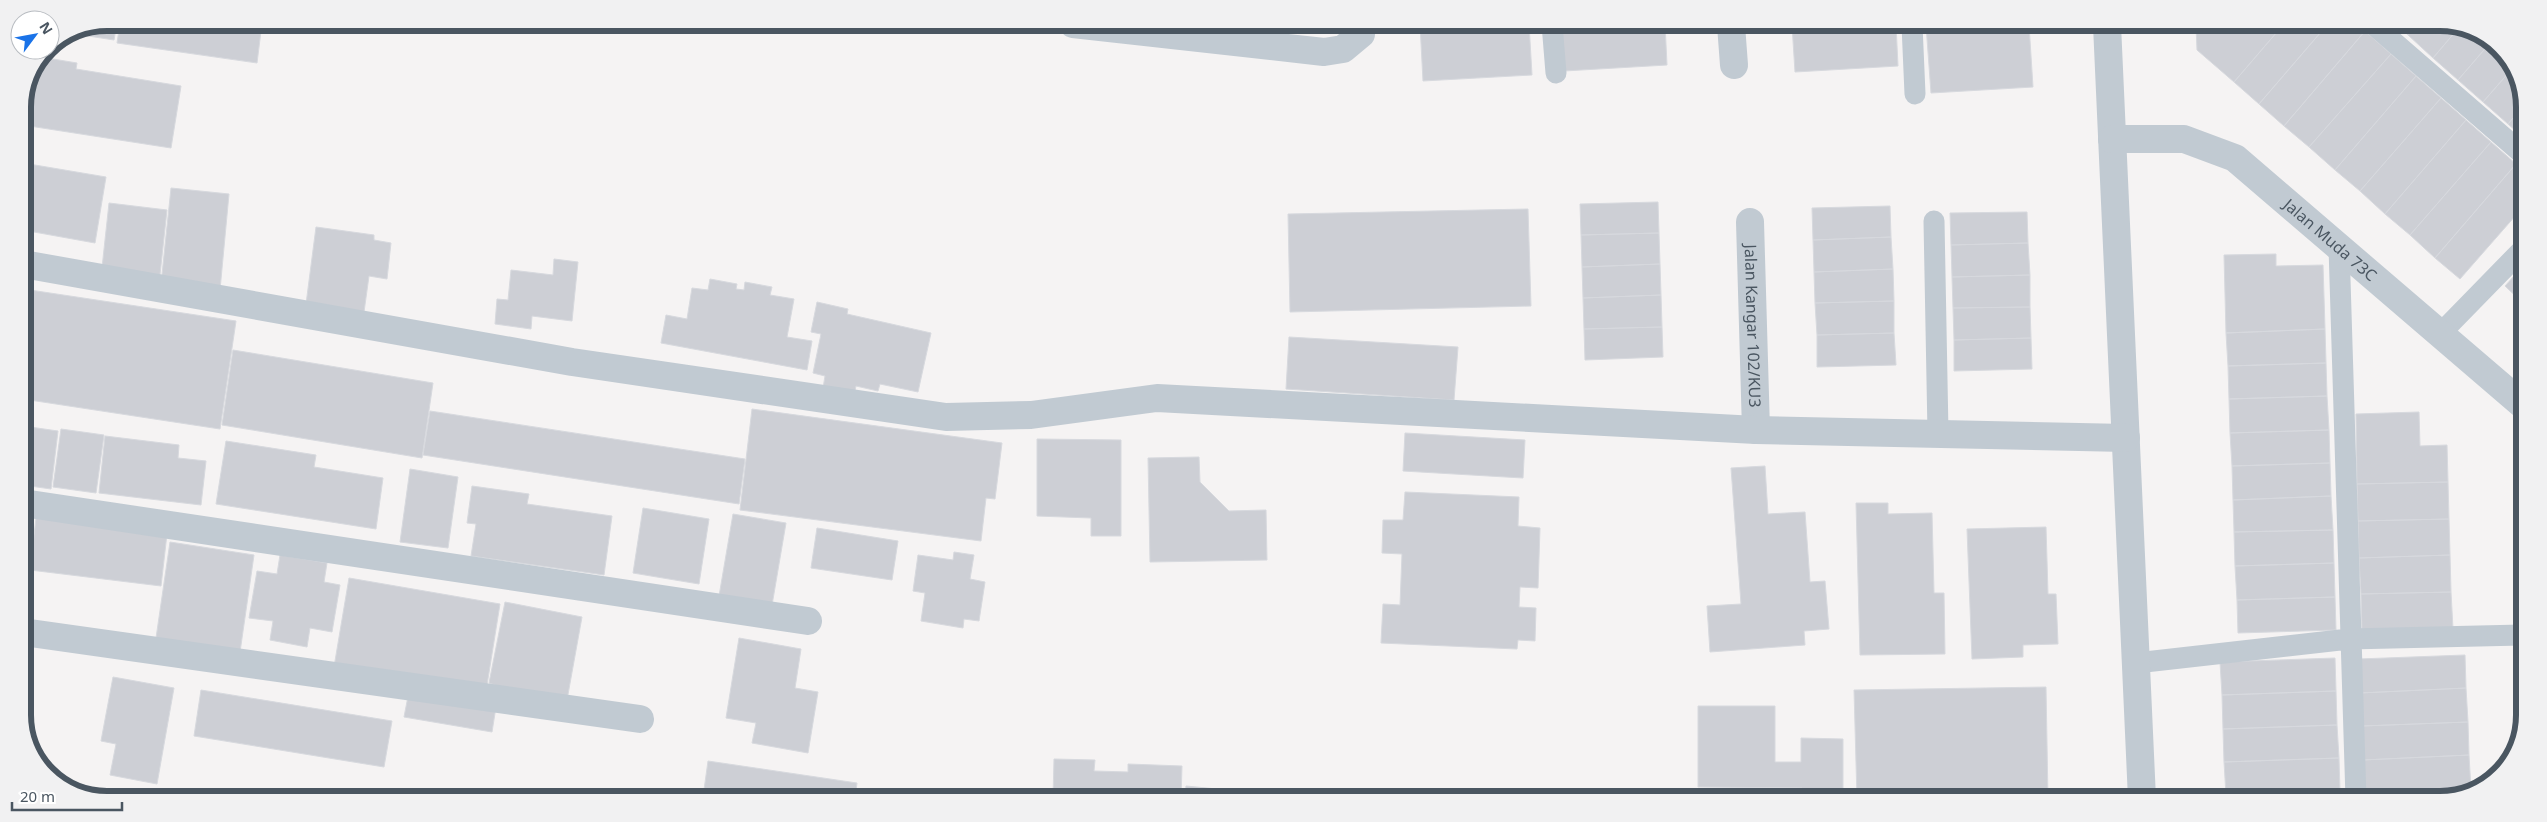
<svg xmlns="http://www.w3.org/2000/svg" width="2547" height="822" font-family="'Noto Sans',sans-serif">
	<rect width="100%" height="100%" fill="#f5f3f3"/>
	<path fill="#cdcfd5" stroke="#d7d9de" d="M107 23H117L114 40 69 33 75 29Z
		M120 23H262L257 63 117 43Z
		M1420 24H1529L1532 75 1423 81Z
		M1561 24H1665L1667 65 1564 71Z
		M1792 25H1896L1898 66 1795 72Z
		M1926 25H2029L2033 87 1931 93Z
		M2196 25H2283L2234 82 2197 50Z
		M2283 25H2327L2259 104 2234 82Z
		M2327 25H2358L2365 31 2284 126 2259 104Z
		M2397 25H2417L2408 35Z
		M2417 25H2461L2433 58 2408 35Z
		M2461 25 2490 43 2458 80 2433 58Z
		M2365 31 2391 54 2309 147 2284 126Z
		M2490 43 2504 52 2511 70 2483 102 2458 80Z
		M2391 54 2416 76 2335 170 2309 147Z
		M41 57 77 63 76 69 181 86 171 148 23 125V107L29 75Z
		M2511 70 2524 105 2508 124 2483 102Z
		M2416 76 2441 98 2360 191 2335 170Z
		M2441 98 2466 120 2385 214 2360 191Z
		M2524 105V138L2508 124Z
		M2466 120 2491 142 2410 235 2385 214Z
		M2491 142 2516 164 2435 258 2410 235Z
		M23 163 106 177 95 243 23 230Z
		M2516 164 2524 170V206L2460 279 2435 258Z
		M171 188 229 194 220 290 161 284Z
		M1658 202 1659 233 1581 235 1580 204Z
		M109 203 167 210 159 284 101 277Z
		M1890 206 1891 237 1813 240 1812 208Z
		M1528 209 1531 306 1290 312 1288 214Z
		M2027 212 2028 243 1951 245 1950 213Z
		M316 227 374 235V240L391 243 387 279 369 276 364 312 306 304Z
		M1659 233 1660 264 1582 267 1581 235Z
		M1891 237 1893 269 1814 272 1813 240Z
		M2028 243 2030 275 1952 277 1951 245Z
		M2276 254V266L2323 265 2325 329 2226 333 2224 255Z
		M554 259 578 262 572 321 532 316 531 329 495 324 497 299 508 300 511 270 553 275Z
		M1660 264 1661 295 1583 298 1582 267Z
		M2524 265 2523 303 2505 286Z
		M1893 269 1894 301 1815 303 1814 272Z
		M2030 275V307L1953 308 1952 277Z
		M710 279 737 284 736 289 744 290 745 282 772 287 770 295 794 299 787 337 812 341 807 370 661 343 666 315 687 319 692 288 708 290Z
		M30 290 236 321 220 429 23 399V338Z
		M1661 295 1662 327 1584 329 1583 298Z
		M1894 301V333L1817 335 1815 303Z
		M817 302 848 309 847 314 931 333 918 392 880 384 878 391 856 386 854 395 823 388 825 376 813 373 821 334 811 332Z
		M2030 307 2031 338 1954 340 1953 308Z
		M1662 327 1663 357 1585 360 1584 329Z
		M2325 329 2326 363 2228 366 2226 333Z
		M1894 333 1896 365 1817 367V335Z
		M1289 337 1458 347 1454 400 1286 389Z
		M2031 338 2032 369 1954 371V340Z
		M233 350 433 383 422 458 222 425Z
		M2326 363 2327 396 2229 399 2228 366Z
		M2327 396 2329 430 2230 433 2229 399Z
		M752 409 1002 443 995 499 986 498 981 541 740 510Z
		M430 411 745 459 739 504 423 455Z
		M2419 412 2420 446 2447 445 2448 482 2357 484 2356 414Z
		M23 426 58 431 51 489 23 485Z
		M61 429 104 435 96 493 53 487Z
		M2329 430 2330 463 2232 466 2230 433Z
		M1405 433 1525 440 1523 478 1403 471Z
		M105 436 179 445 178 458 206 461 201 505 99 493Z
		M1037 439 1121 440V536H1091V518L1037 516Z
		M226 441 316 455 314 467 383 478 376 529 216 504Z
		M1199 457 1200 482 1229 511 1266 510 1267 560 1150 562 1148 458Z
		M2330 463 2331 496 2233 500 2232 466Z
		M1765 466 1768 514 1805 512 1810 582 1825 581 1829 629 1804 631 1805 645 1710 652 1707 606 1741 604 1731 468Z
		M410 469 458 477 448 548 400 542Z
		M2448 482 2449 519 2358 521 2357 484Z
		M472 486 529 494 527 504 612 516 604 575 471 556 476 524 467 523Z
		M1405 492 1519 497 1518 526 1540 528 1538 588 1520 587 1519 607 1536 608 1535 641 1518 640 1517 649 1381 643 1383 604 1400 605 1402 554 1382 553 1383 520H1403Z
		M2331 496 2333 530 2234 532 2233 500Z
		M1856 503H1888V514L1932 513 1934 593H1944L1945 654 1860 655Z
		M643 508 709 519 699 584 633 573Z
		M23 510 33 511 27 569H23Z
		M733 514 786 523 771 611 718 602Z
		M36 518 167 534 161 586 30 570Z
		M2449 519 2450 555 2359 558 2358 521Z
		M2046 527 2048 594H2056L2058 644 2023 645V657L1972 659 1967 529Z
		M817 528 898 541 892 580 811 568Z
		M2333 530 2334 563 2235 566 2234 532Z
		M170 542 254 555 240 652 156 638Z
		M954 552 974 555 970 579 985 582 979 621 964 619 963 628 921 621 925 593 913 591 918 555 953 560Z
		M280 555 327 563 324 582 340 585 332 632 310 628 307 647 270 640 273 621 249 618 257 571 277 574Z
		M2450 555 2451 592 2361 594 2359 558Z
		M2334 563 2335 597 2237 600 2235 566Z
		M349 578 500 604 487 685 499 688 492 732 404 717 411 681 334 667Z
		M2451 592 2453 629 2362 632 2361 594Z
		M2335 597 2336 630 2238 633 2237 600Z
		M505 602 582 617 565 711 489 683Z
		M739 638 801 649 795 688 818 692 808 753 752 743 756 723 726 718Z
		M2465 655 2466 688 2360 693 2359 659Z
		M2335 658 2336 691 2222 695 2220 662Z
		M113 677 174 688 157 784 110 775 116 744 101 741Z
		M2046 687 2048 799H1857L1854 690Z
		M2466 688 2468 722 2362 726 2360 693Z
		M201 690 392 721 384 767 194 736Z
		M2336 691 2337 725 2223 729 2222 695Z
		M1698 706H1775V762H1801V738L1843 739V799H1802V788L1698 787Z
		M2468 722 2469 755 2363 760 2362 726Z
		M2337 725 2339 758 2224 762 2223 729Z
		M2469 755 2471 789 2365 793 2363 760Z
		M2339 758 2340 791 2226 795 2224 762Z
		M1054 759 1095 760 1094 771 1128 772V764L1182 766 1181 798H1053Z
		M708 761 857 783 855 798 703 797Z
		M1186 786 1248 792 1247 798H1185Z
		M2471 789 2440 799H2365V793Z
		M2340 791 2341 799H2226V795Z"/>
	<g fill="none" stroke-linecap="round" stroke-linejoin="round">
		<path stroke="#c1cad2" stroke-width="21" d="M1552 24 1556 73
			M1912 25 1915 94
			M2374 25 2524 155
			M1934 221 1938 433
			M2339 247 2356 799
			M2440 334 2524 248
			M2136 663 2349 639 2522 635"/>
		<g stroke="#c1cad2" stroke-width="28">
			<path d="M1073 24 1324 52 1343 49 1361 34 1360 24"/>
			<path d="M1731 25 1734 65"/>
			<path d="M2107 25 2142 799"/>
			<path id="s1" d="M2112 139H2184L2235 158 2523 405"/>
			<path id="s2" d="M1750 222 1756 430"/>
			<path d="M23 264 572 362 946 417 1031 415 1157 398 1756 430 2126 438"/>
			<path d="M23 503 808 621"/>
			<path d="M23 632 640 719"/>
		</g>
	</g>
	<g text-anchor="middle" dominant-baseline="central" stroke-width="4" stroke-linejoin="round" paint-order="stroke">
		<g font-size="16" fill="#4a5661" stroke="#fff">
			<text stroke="none"><textPath href="#s1" startOffset="252">Jalan Muda 73C</textPath></text>
			<text stroke="none"><textPath href="#s2" startOffset="104">Jalan Kangar 102/KU3</textPath></text>
		</g>
	</g>
	<path d="M0 0H2547V822H0ZM107 31H2440A76 76 0 0 1 2516 107V715A76 76 0 0 1 2440 791H107A76 76 0 0 1 31 715V107A76 76 0 0 1 107 31Z" fill="#f1f1f2" fill-rule="evenodd"/>
	<path fill="none" stroke="#4a5661" stroke-width="6" d="M107 31H2440A76 76 0 0 1 2516 107V715A76 76 0 0 1 2440 791H107A76 76 0 0 1 31 715V107A76 76 0 0 1 107 31Z"/>
	<g transform="translate(35 35) rotate(58)"><circle r="24" fill="#ffffff" stroke="#b7bbc0"/>
	<path d="M0-4L9 19L0 12L-9 19Z" fill="#1a73e8"/>
	<text y="-8" font-size="14" font-weight="bold" text-anchor="middle" fill="#4a5661">N</text>
	</g>
	<path d="M12 802v8h110v-8" fill="none" stroke="#4a5661" stroke-width="2.5"/>
	<text x="20" y="802" font-size="15" fill="#4a5661" stroke="#ffffff" stroke-width="4" paint-order="stroke">20 m</text>
</svg>
